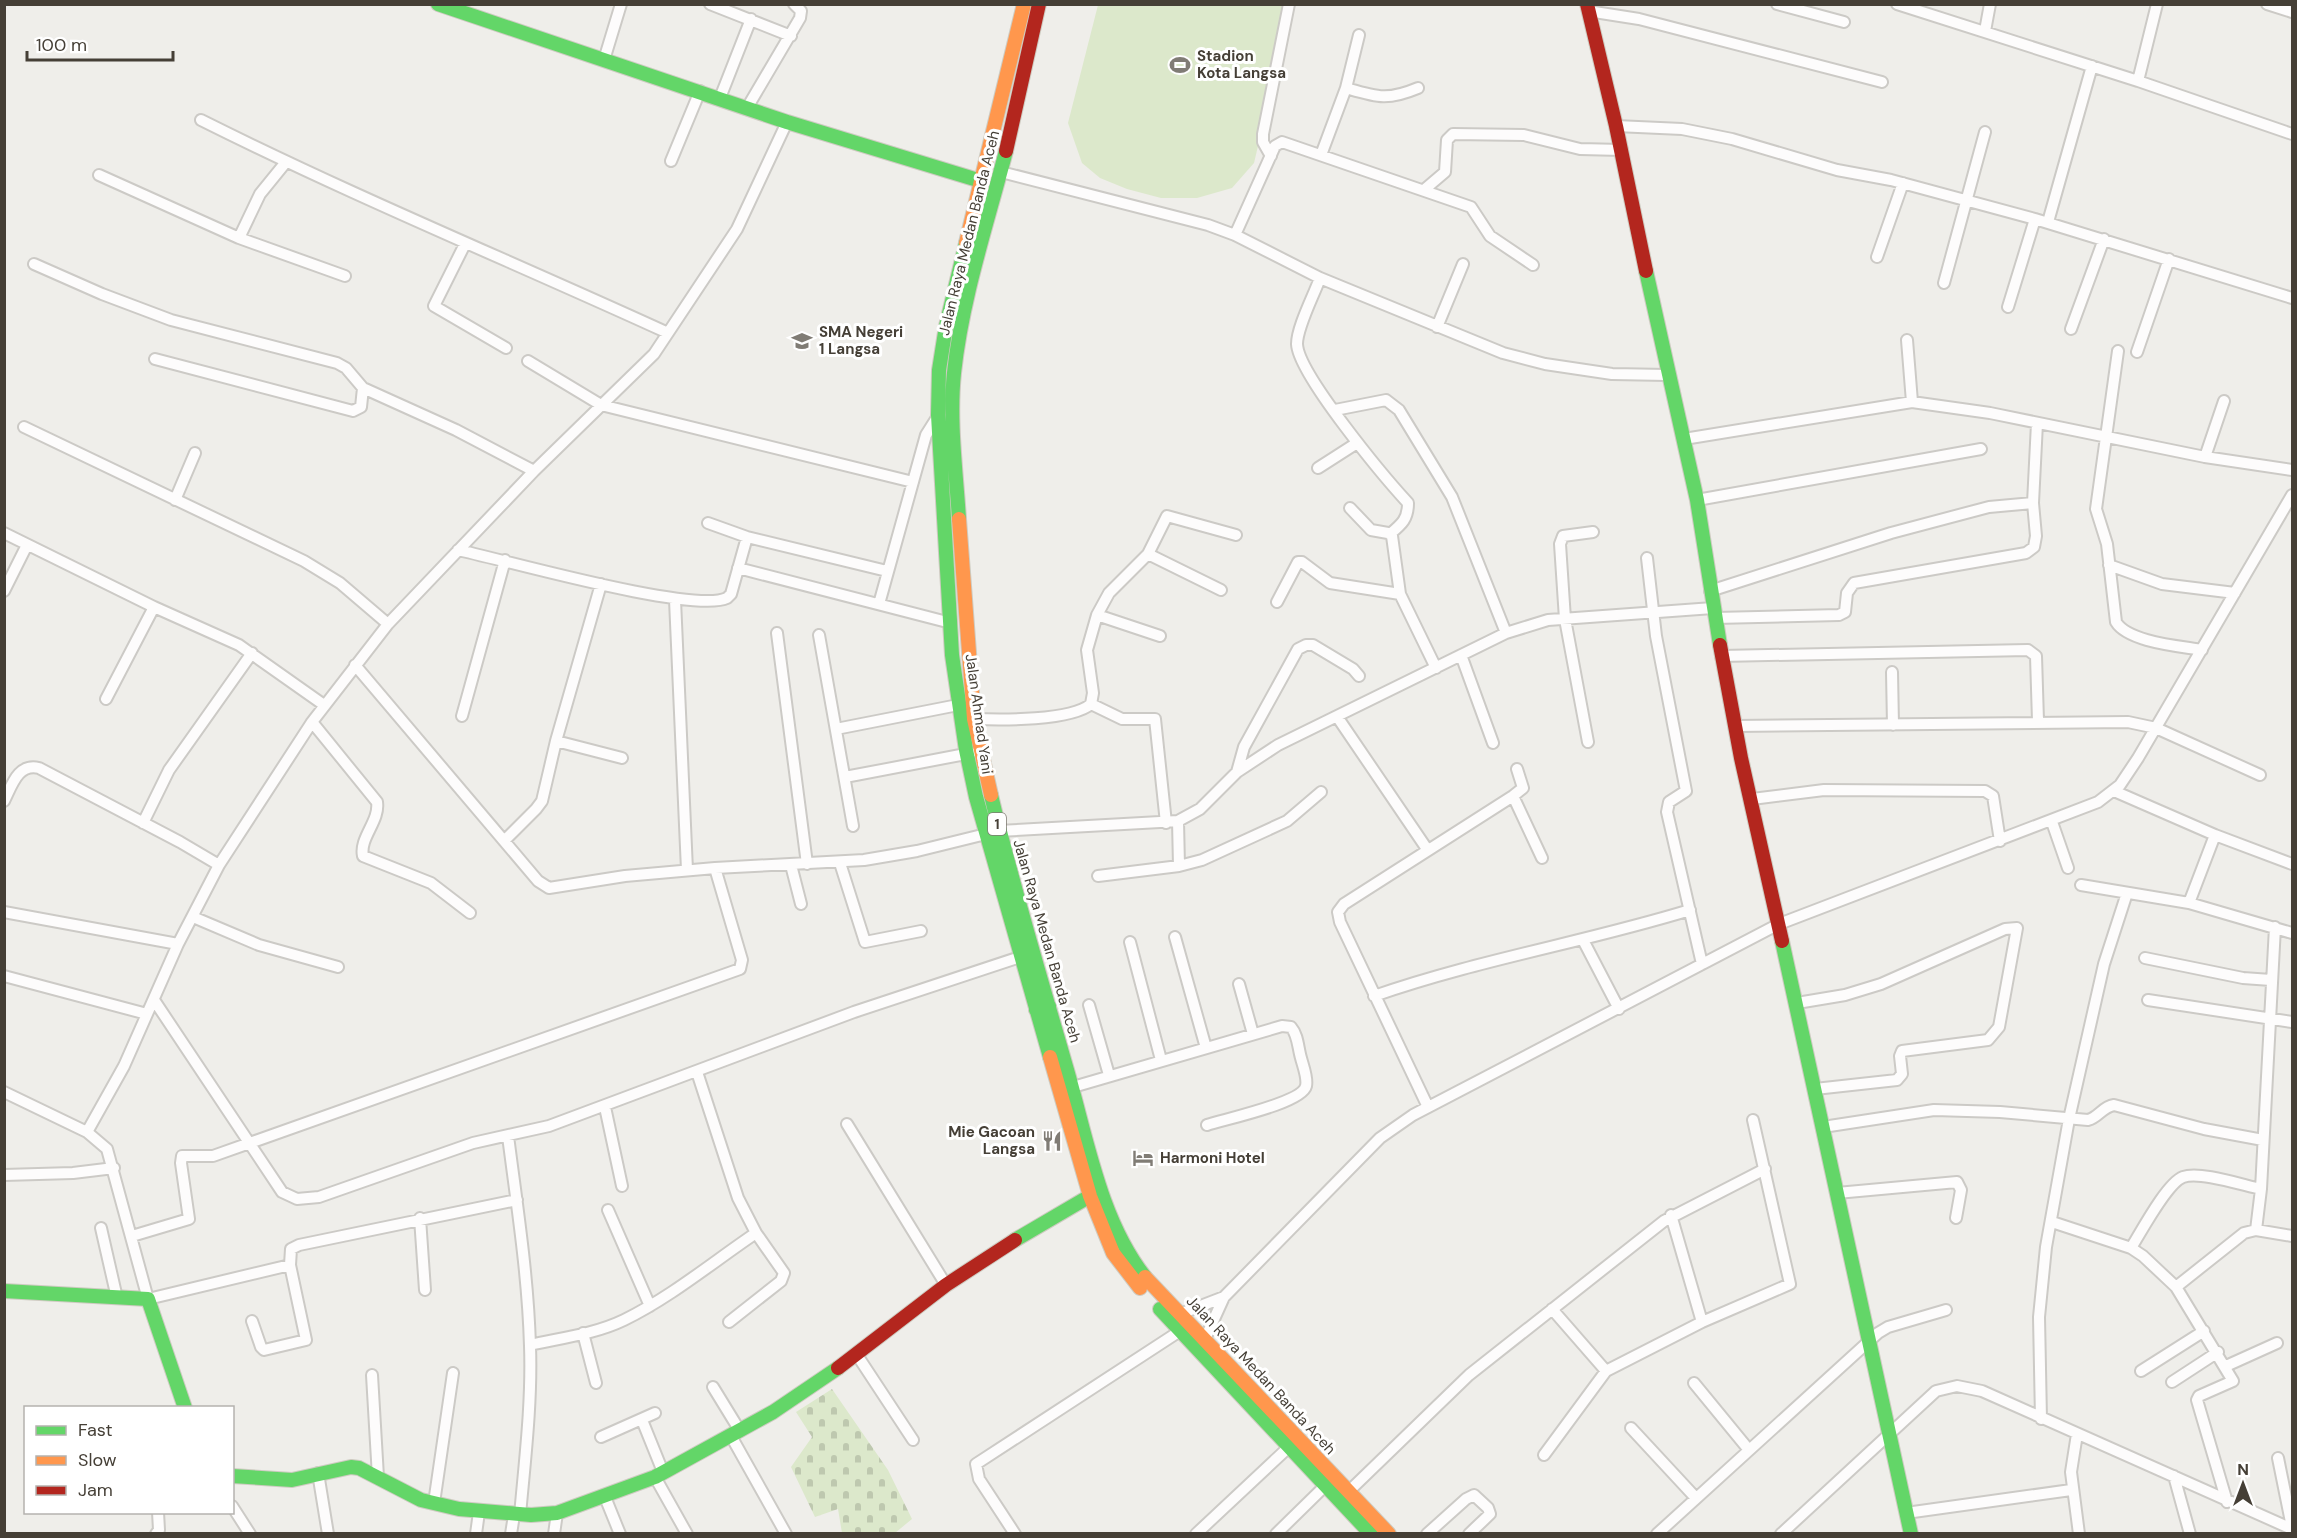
<svg xmlns="http://www.w3.org/2000/svg" width="2297" height="1538" font-family="'DM Sans',sans-serif">
	<defs>
		<pattern id="cemetery-stones" width="16" height="16" patternUnits="userSpaceOnUse" patternTransform="scale(1.5)"><rect width="16" height="16" fill="#dce8cb"/><path d="M2 7V4a2 2 0 0 1 4 0v3zM10 15v-3a2 2 0 0 1 4 0v3z" fill="#bec8af"/></pattern>
	</defs>
	<rect width="100%" height="100%" fill="#efeeea"/>
	<path fill="url(#cemetery-stones)" d="M832 1389 888 1470 912 1519 895 1533H842L838 1509 815 1517 791 1467 812 1437 796 1412Z"/>
	<path fill="#dce8cb" d="M1098 5H1291L1254 163 1232 188 1197 198H1161L1127 189 1100 178 1082 163 1068 123Z"/>
	<g fill="none" stroke-linecap="round" stroke-linejoin="round">
		<g stroke="#cccac6" stroke-width="14">
			<path id="street" d="M710 4 791 36
				M1777 4 1844 22
				M1897 4 2138 81 2292 134
				M2267 4 2292 12
				M1588 11 1639 19 1882 82
				M1985 31 1990 4
				M604 60 621 4
				M2138 81 2157 4
				M1346 88C1377 97 1387 101 1418 88
				M720 98 751 19
				M747 108 800 18 801 11 794 4
				M201 120C355 197 513 262 668 333
				M1616 126 1682 129 1732 139 1837 170 1891 180 2035 219 2292 298
				M1321 155 1346 88 1359 35
				M1271 156 1263 142V134L1289 4
				M671 161 700 91
				M1001 172 1208 225 1235 235 1320 278 1503 353 1545 364 1612 374 1667 375
				M99 175 239 238 345 276
				M1425 189 1445 172 1447 140 1453 134 1524 135 1580 149 1622 150
				M2048 222 2092 66
				M1235 235 1275 146 1282 142 1471 207 1490 236 1533 265
				M239 238 260 194 286 162
				M465 244 434 306 506 348
				M1877 257 1903 183
				M34 264 102 294 171 320 337 363 346 368 363 388 456 430 534 471
				M1320 278C1314 295 1297 327 1297 344 1298 374 1385 478 1408 503 1408 519 1402 524 1390 534
				M1944 283 1985 132
				M2008 307 2035 219
				M1437 327 1463 264
				M2071 329 2104 239
				M1907 340 1912 402
				M2118 351 2096 509 2107 544 2116 622C2128 642 2179 646 2202 650
				M2137 352 2169 259
				M155 359 353 411 361 407 363 388
				M528 361 601 405 913 482
				M1335 410 1386 400 1399 410 1452 497 1506 633
				M24 427 304 561 340 583 388 624
				M1684 439 1912 402 1990 413 2205 457 2292 470
				M2205 457 2224 401
				M1318 468 1357 443
				M175 500 195 453
				M1697 500 1981 449
				M1350 508 1371 530 1388 533 1392 536 1400 594 1436 668
				M708 523 747 537 887 571
				M4 533 154 607 239 645 324 705
				M458 550C505 560 694 614 727 598L731 594 747 537
				M1148 554 1221 590
				M1647 558 1656 636 1686 791 1669 802 1667 812 1702 964
				M2109 565 2162 584 2235 593
				M738 568 951 623
				M4 591 27 545
				M1710 591 1891 533 1989 507 2033 503
				M675 600 687 870
				M1277 602 1298 562H1302L1330 583 1400 594
				M879 604 926 435 938 416
				M1097 615 1160 636
				M1715 618 1839 615 1845 612 1847 593 1854 583 2026 553 2034 547 2036 536 2033 503 2037 423
				M777 633 807 864
				M819 635 853 826
				M1461 655 1493 743
				M1721 656 2028 650 2036 656 2038 721
				M355 665 538 881 549 888 625 876 715 868 864 860 917 851 986 834
				M1892 672 1893 725
				M106 699 154 607
				M1091 704 1122 719H1155L1166 823
				M462 716 505 560
				M1338 718 1427 849
				M974 719C1001 720 1071 721 1091 704L1093 693 1087 650 1097 615 1109 593 1148 554 1167 516 1236 535
				M312 722 377 802C380 821 359 838 363 856L431 883 470 913
				M1735 726 2128 722 2156 728 2260 775
				M836 729 958 705
				M556 741 622 758
				M1588 742 1565 619 1560 544 1563 536 1593 532
				M1237 772 1244 747 1298 649 1306 645H1313L1353 669 1359 676
				M845 777 971 753
				M2114 791 2215 835 2189 903 2292 933
				M1513 796 1542 858
				M1752 799 1824 790 1985 791 1993 796 2000 841
				M4 801C12 785 18 763 39 768L180 842 219 865
				M2052 822 2068 868
				M143 823 169 770 252 653
				M998 831 1178 821 1200 809 1237 772 1278 745 1506 633 1548 620 1713 608
				M2215 835 2292 864
				M504 841 536 809 542 801 556 741 601 584
				M840 863 865 942 921 931
				M791 865 801 904
				M1179 866 1202 860 1287 821 1321 792
				M1098 876 1179 866 1178 821
				M2081 885 2189 903
				M4 912 178 944
				M193 917 259 945 338 967
				M1175 937 1206 1048
				M1583 940 1619 1009
				M1130 942 1161 1060
				M2145 958 2243 978 2271 980
				M4 976 147 1014
				M1239 984 1253 1034
				M1374 996C1477 960 1586 942 1690 910
				M154 1000 282 1192 297 1199 319 1197 473 1143 549 1126 854 1012 1020 957
				M2148 1000 2292 1022
				M1797 1003 1845 995 1881 984 2005 929 2017 928 1999 1027 1988 1040 1902 1051 1900 1056 1902 1074 1897 1080 1815 1089
				M1089 1005 1109 1075
				M697 1072 738 1198 756 1233 784 1273 781 1281 729 1322
				M1073 1087 1282 1026 1291 1027C1298 1035 1298 1048 1301 1058 1303 1066 1308 1078 1306 1086 1302 1103 1225 1119 1207 1125
				M4 1092 87 1132 107 1149 148 1299 290 1265 291 1249 299 1245 517 1200
				M605 1107 622 1186
				M1428 1107 1340 922 1338 912 1344 904 1513 796 1523 788 1517 769
				M847 1124 946 1285
				M1823 1127 1934 1110 2000 1112 2088 1120C2099 1117 2102 1107 2114 1105L2204 1129 2263 1140
				M87 1132 124 1066 178 944 219 865 312 722 388 624 534 471 654 354 737 229 787 122
				M508 1136C517 1206 528 1275 530 1346 532 1402 525 1459 520 1515
				M4 1175 73 1173 114 1168
				M1837 1193 1957 1182 1961 1190 1956 1218
				M608 1210 650 1306
				M1671 1215 1702 1322 1790 1284 1753 1120
				M420 1218 425 1290
				M2052 1222 2131 1248 2143 1256 2176 1287 2233 1381 2199 1396 2197 1400 2227 1502
				M101 1228 117 1298
				M2256 1230 2261 1189 2275 927
				M132 1236 189 1219 181 1163 182 1156H213L740 969 742 960 715 868
				M2131 1248C2141 1232 2167 1183 2183 1177 2200 1171 2242 1185 2261 1189
				M2176 1287 2244 1233 2256 1230 2292 1236
				M1180 1314 1224 1297
				M252 1321 261 1347 264 1350 306 1340 290 1265
				M583 1333 596 1383
				M1205 1339 1224 1297 1380 1138 1413 1115 1779 924 2098 802 2120 785 2138 758 2292 495
				M530 1345C561 1338 595 1334 624 1320 671 1297 713 1262 756 1233
				M857 1355 913 1440
				M2226 1366 2277 1343
				M1606 1371 1702 1322
				M2141 1371 2204 1331
				M372 1375 378 1477
				M2172 1382 2218 1352
				M1694 1383 1749 1450
				M713 1387 740 1431
				M2041 1419 2039 1317 2046 1247 2069 1119 2104 964 2127 893
				M642 1420 663 1472
				M1631 1428 1695 1497
				M2077 1434 2071 1472 2079 1534
				M731 1436 786 1534
				M601 1437 655 1413
				M1544 1455 1606 1371 1552 1309
				M2278 1458 2292 1527
				M318 1473 328 1534
				M2174 1476 2190 1534
				M655 1477 687 1534
				M1346 1494 1469 1375 1664 1221 1765 1169
				M605 1497 620 1534
				M434 1503 453 1373
				M232 1506 250 1534
				M1906 1513 2071 1490
				M156 1534 159 1530 158 1512
				M476 1534 479 1512
				M511 1534 514 1515
				M554 1534 557 1513
				M1015 1534 979 1479 976 1464 1180 1331
				M1196 1534 1290 1446
				M1276 1534 1326 1485
				M1427 1534 1466 1499 1474 1495 1488 1508 1490 1514 1469 1534
				M1657 1534 1878 1333 1888 1327 1946 1310
				M1781 1534 1936 1391 1957 1386 1982 1391 2292 1529"/>
		</g>
		<g stroke="#cecbc1" stroke-width="16">
			<path id="fast" d="M438 4 787 122 981 181
				M966 243 946 326 939 370 938 415 952 655 966 750 976 797 1050 1057
				M1646 271 1697 500 1720 645
				M959 519C956 471 949 421 954 373 962 298 987 224 1006 151
				M991 795C1013 888 1041 979 1067 1070 1087 1139 1100 1220 1145 1277
				M1782 941 1911 1534
				M1036 1010 1049 1006
				M1015 1240 1090 1196
				M4 1291 148 1299 185 1408
				M1160 1309 1371 1534
				M232 1476 292 1480 351 1467 359 1468 421 1500 459 1509 531 1515 557 1513 655 1477 773 1412 838 1368"/>
		</g>
		<g stroke="#cecbc1" stroke-width="16">
			<path id="slow" d="M966 243 1024 4
				M959 519 974 719 991 795
				M1050 1057 1090 1196 1113 1253 1140 1288
				M1145 1277 1389 1534"/>
		</g>
		<g stroke="#cecbc1" stroke-width="16">
			<path id="jam" d="M1587 4 1616 126 1646 271
				M1006 151 1039 4
				M1720 645 1741 758 1782 941
				M838 1368 946 1285 1015 1240"/>
		</g>
		<use href="#street" stroke="#fdfcfc" stroke-width="10"/>
		<use href="#fast" stroke="#63d668" stroke-width="14"/>
		<use href="#slow" stroke="#ff974d" stroke-width="14"/>
		<use href="#jam" stroke="#b3261e" stroke-width="14"/>
	</g>
	<defs>
		<g id="stadium-bare" transform="scale(1.62)"><path d="M0-5a6.5 5 0 1 0 0 10a6.5 5 0 1 0 0-10ZM-3.5-1.8h7v3.6h-7Z" fill="#807c75" stroke="#fff" stroke-width="2.5" paint-order="stroke"/></g>
		<g id="school-bare" transform="scale(1.62)"><path d="M0-5L7-2L0 1L-7-2ZM-4 1L0 2.5L4 1V4Q0 6-4 4Z" fill="#807c75" stroke="#fff" stroke-width="2.5" paint-order="stroke"/></g>
		<g id="restaurant-bare" transform="scale(1.62)"><path d="M-5-6h1v4h1v-4h1v4h1v-4h1v5L-1.5 .5V6h-2V.5L-5-1ZM5-6V6H3V1.5H1.5Q1.5-4 5-6Z" fill="#807c75" stroke="#fff" stroke-width="2.5" paint-order="stroke"/></g>
		<g id="hotel-bare" transform="scale(1.62)"><path d="M-6-4.5h1.5V1H6V5H4.5V3h-9V5H-6ZM-4 0a1.8 1.8 0 1 1 3.6 0ZM.5 0V-2.5h3Q6-2.5 6 0Z" fill="#807c75" stroke="#fff" stroke-width="2.5" paint-order="stroke"/></g>
	</defs>
	<g fill-rule="evenodd">
		<use href="#stadium-bare" x="1180" y="65"/>
		<use href="#school-bare" x="802" y="341"/>
		<use href="#restaurant-bare" x="1052" y="1141"/>
		<use href="#hotel-bare" x="1143" y="1158"/>
	</g>
	<g text-anchor="middle" dominant-baseline="central" stroke-width="6" stroke-linejoin="round" paint-order="stroke">
		<rect fill="#fff" stroke="#7d7972" stroke-width="1.5" x="988" y="813" width="18" height="22" rx="4.5"/>
		<g font-size="14" font-weight="bold" fill="#453f36">
			<text x="997" y="824">1</text>
		</g>
		<g font-size="15" font-weight="bold" fill="#453f36" stroke="#fff" text-anchor="start">
			<text x="1197" y="56">Stadion<tspan x="1197" dy="17">Kota Langsa</tspan></text>
			<text x="819" y="332">SMA Negeri<tspan x="819" dy="17">1 Langsa</tspan></text>
			<text x="1035" y="1132" text-anchor="end">Mie Gacoan<tspan x="1035" dy="17">Langsa</tspan></text>
			<text x="1160" y="1158">Harmoni Hotel</text>
		</g>
		<g font-size="15" fill="#453f36" stroke="#fff">
			<text transform="translate(969 233) rotate(-76)">Jalan Raya Medan Banda Aceh</text>
			<text transform="translate(979 714) rotate(82)">Jalan Ahmad Yani</text>
			<text transform="translate(1047 941) rotate(74)">Jalan Raya Medan Banda Aceh</text>
			<text transform="translate(1261 1375) rotate(47)">Jalan Raya Medan Banda Aceh</text>
		</g>
	</g>
	<rect width="2297" height="1538" fill="none" stroke="#453f36" stroke-width="12"/>
	<rect x="24" y="1406" width="210" height="108" fill="#ffffff" stroke="#b5b2af" stroke-width="1.5"/>
	<rect x="36" y="1426" width="30" height="9" fill="#63d668" stroke="#b5b2af" stroke-width="1.5"/>
	<text x="78" y="1436" font-size="18" fill="#453f36">Fast</text>
	<rect x="36" y="1456" width="30" height="9" fill="#ff974d" stroke="#b5b2af" stroke-width="1.5"/>
	<text x="78" y="1466" font-size="18" fill="#453f36">Slow</text>
	<rect x="36" y="1486" width="30" height="9" fill="#b3261e" stroke="#b5b2af" stroke-width="1.5"/>
	<text x="78" y="1496" font-size="18" fill="#453f36">Jam</text>
	<g transform="translate(2243 1484)" stroke="#ffffff" stroke-width="4.5" paint-order="stroke">
	<path d="M0-4.5L10 22L0 15L-10 22Z" fill="#453f36"/>
	<text y="-9" font-size="16" font-weight="bold" text-anchor="middle" fill="#453f36">N</text>
	</g>
	<path d="M27 51v9h146v-9" fill="none" stroke="#453f36" stroke-width="3"/>
	<text x="36" y="51" font-size="18" fill="#453f36" stroke="#ffffff" stroke-width="4.5" paint-order="stroke">100 m</text>
</svg>
